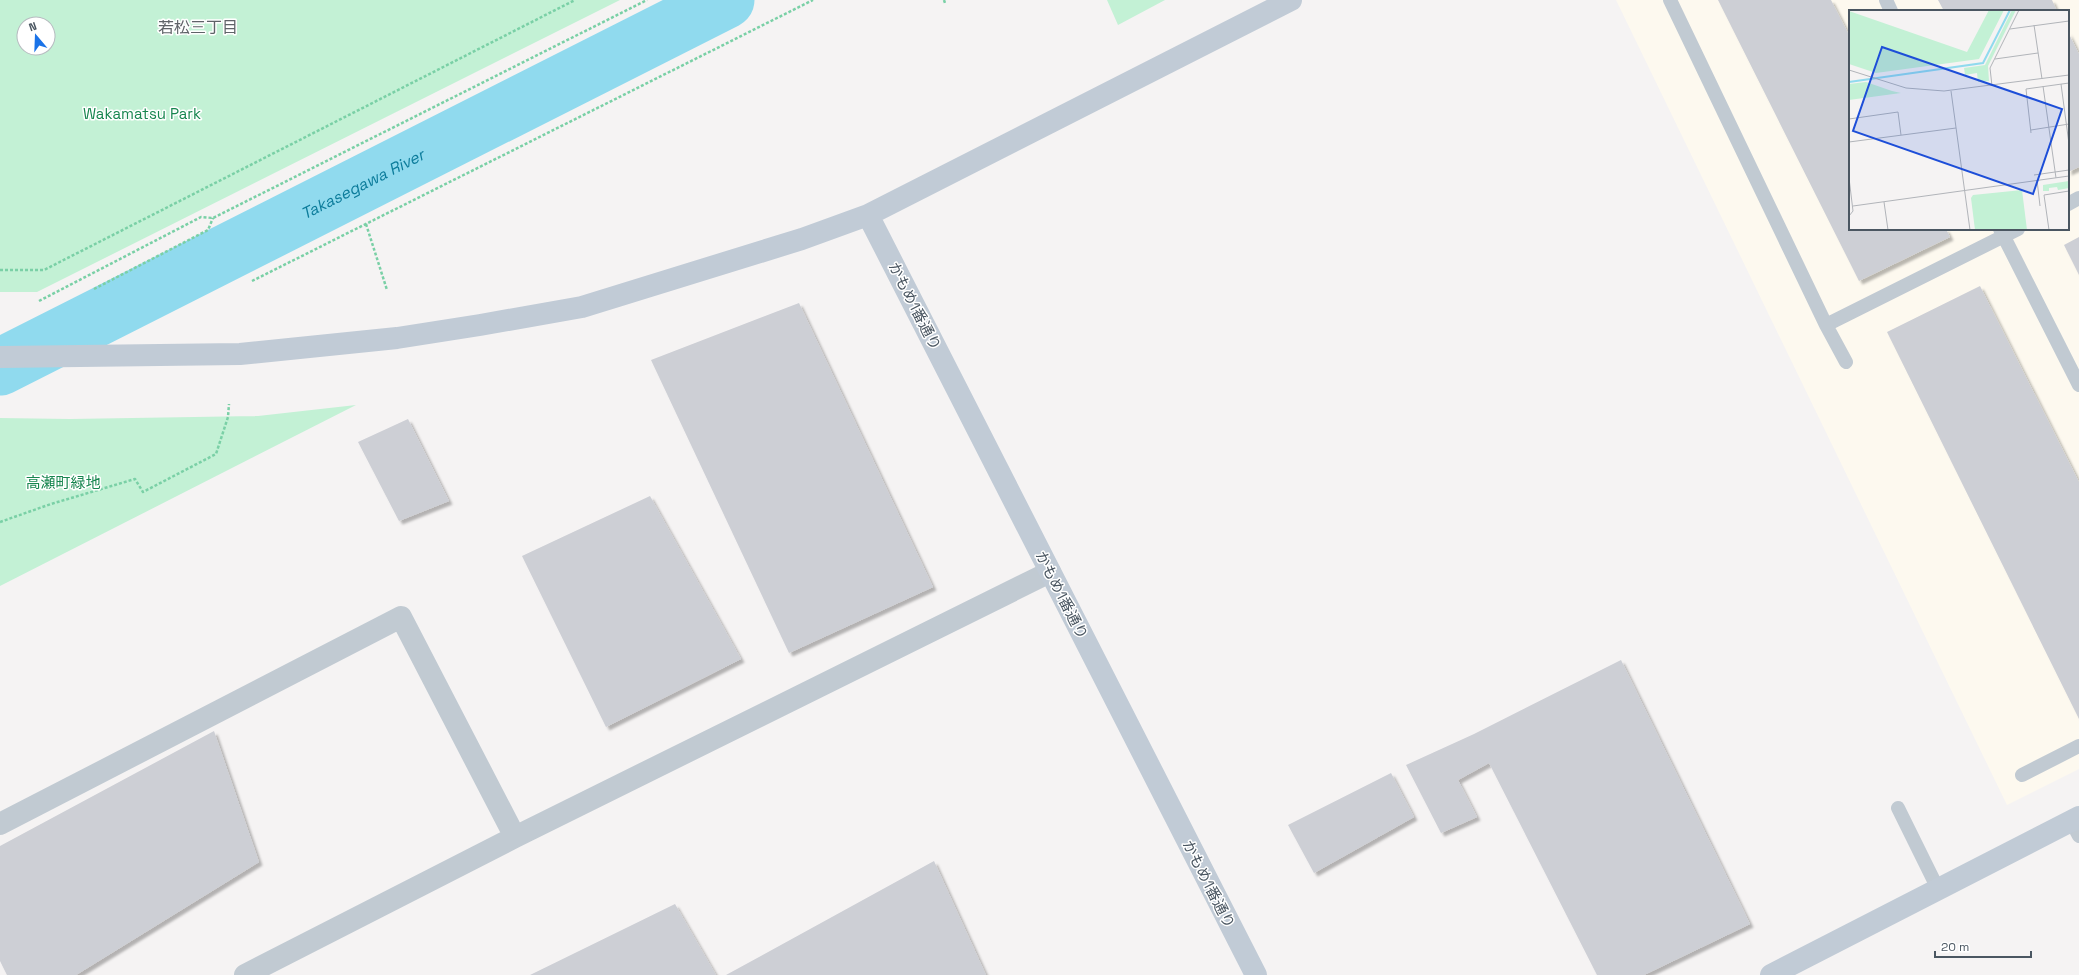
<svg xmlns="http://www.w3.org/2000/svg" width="2079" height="975" font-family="'Space Grotesk','Noto Sans JP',sans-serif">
	<defs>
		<filter id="shadow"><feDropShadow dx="3.5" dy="3.5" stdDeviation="1" flood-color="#0004"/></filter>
	</defs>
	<rect width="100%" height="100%" fill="#f5f3f3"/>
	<path fill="#fdf9ef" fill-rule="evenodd" d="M1616 0H2079V769L2007 805ZM1850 11H2068V229H1850Z"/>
	<path fill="#c3f1d5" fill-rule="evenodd" d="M0 0H620L37 292H0ZM24 24H48V48H24Z
		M1107 0H1165L1118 25Z
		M356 405 0 586V418L70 419 258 416Z"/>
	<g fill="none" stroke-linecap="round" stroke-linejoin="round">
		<path stroke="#90daee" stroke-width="57" id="s1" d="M0 367 726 0"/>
	</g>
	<path fill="#cdcfd5" filter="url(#shadow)" d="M1718 0H1831L1850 37V229H1946L1950 237 1859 281Z
		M1938 0H2052L2057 11H1944Z
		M2068 32 2079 54V167L2068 172Z
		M2079 237V275L2064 245Z
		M1980 286 2079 482V719L1887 332Z
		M799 303 933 587 789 653 651 360Z
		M408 419 449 501 399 521 358 442Z
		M650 496 741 659 606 727 522 556Z
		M1621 660 1750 924 1644 975H1597L1489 763 1458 780 1477 817 1441 833 1406 765 1474 734Z
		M214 731 259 862 76 975H7L0 961V846Z
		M1391 773 1414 817 1314 873 1288 825Z
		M934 861 986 975H726Z
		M675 904 716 975H530Z"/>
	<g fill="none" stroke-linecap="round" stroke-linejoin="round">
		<path stroke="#7ad0a6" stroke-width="2.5" stroke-dasharray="3 2" stroke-linecap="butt" d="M944 0 945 3
			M366 224 387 290
			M0 270H44L575 0
			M252 281 813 0
			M94 289 208 230 213 218
			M39 301 201 217 213 218 647 0
			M0 522 51 504 135 479 143 492 216 454 228 417 229 404"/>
		<path stroke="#c1cad2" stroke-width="14" d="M1670 0 1826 325 1846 362
			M1886 0 1891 11
			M2068 204 2079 198
			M2000 229 2079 385
			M1826 325 2018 229
			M2022 775 2079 746
			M1898 808 1938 889
			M2071 821 2079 836"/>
		<path stroke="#c1cad2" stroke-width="22" d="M0 824 401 617 515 837
			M245 975 515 837 1050 572"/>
		<path stroke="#c1cbd6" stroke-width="22" d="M868 215 1256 975
			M0 357 240 354 397 338 480 325 582 307 802 239 868 215 1291 0
			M1771 975 2079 817"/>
	</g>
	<g text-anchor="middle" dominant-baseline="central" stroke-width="3" stroke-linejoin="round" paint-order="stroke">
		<g font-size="15" fill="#17864f" stroke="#fff">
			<text x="142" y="113">Wakamatsu Park</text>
			<text x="63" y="482">高瀬町緑地</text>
		</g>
		<g font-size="15" fill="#4a5661" stroke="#fff">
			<text transform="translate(915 306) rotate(63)">かもめ1番通り</text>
			<text transform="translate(1062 595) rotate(63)">かもめ1番通り</text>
			<text transform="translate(1209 884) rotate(63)">かもめ1番通り</text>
		</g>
		<g font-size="16" fill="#5f6368" stroke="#fff">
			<text x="198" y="27">若松三丁目</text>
		</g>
		<g font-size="16" font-style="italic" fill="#0c7c9b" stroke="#fff">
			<text stroke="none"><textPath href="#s1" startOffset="406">Takasegawa River</textPath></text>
		</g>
	</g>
	<g transform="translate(1849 10)">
		<rect width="220" height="220" fill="#f5f3f3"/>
		<path d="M140 0H155L130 49 27 63 0 54V1L118 42ZM163 0H167L139 56 140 71 129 72 128 63 116 65 115 58 136 55ZM17 72 43 81 52 83 0 90V74ZM220 171V178L209 180 208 177 200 178V181H194V175ZM173 180 178 220H126L122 188 124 185Z" fill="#c3f1d5"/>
		<path fill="none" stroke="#90daee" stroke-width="2" d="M0 72 134 53 161 0"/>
		<path fill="none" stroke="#b1b4b9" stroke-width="1" d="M185 15 193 69M161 19 220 11M146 49 189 43M0 60 57 78 95 81 220 65M212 74 220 134M143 76 141 58 170 0M194 76 207 168M102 81 121 220M0 109 49 102 52 125M182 120 220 114M182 123 177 79 220 73M0 132 107 118M185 165 220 160M0 168 4 201 0 206M188 170 191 196M35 192 39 220M4 196 220 166M200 220 195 185 220 181"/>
		<path fill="#1d4ed8" fill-opacity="0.15" stroke="#1d4ed8" stroke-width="2" d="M33 37 213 99 184 184 4 121Z"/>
		<rect width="220" height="220" fill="none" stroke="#4a5661" stroke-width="2"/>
	</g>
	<g transform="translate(36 36) rotate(341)"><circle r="19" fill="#ffffff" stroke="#b7bbc0"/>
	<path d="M0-3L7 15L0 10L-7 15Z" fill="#1a73e8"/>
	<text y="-6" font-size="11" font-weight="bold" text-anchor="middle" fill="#4a5661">N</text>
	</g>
	<path d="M1935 951v6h96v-6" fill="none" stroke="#4a5661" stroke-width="2"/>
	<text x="1941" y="951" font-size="12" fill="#4a5661" stroke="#ffffff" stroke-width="3" paint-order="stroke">20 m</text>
</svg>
